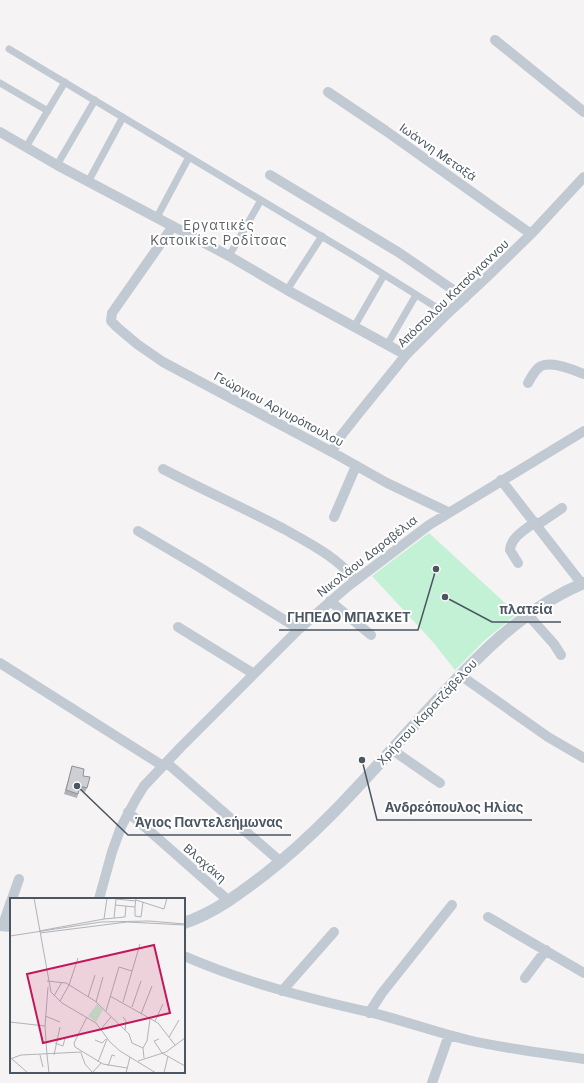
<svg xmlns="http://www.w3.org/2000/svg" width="584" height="1083" font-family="Inter,sans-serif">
	<rect width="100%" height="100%" fill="#f5f3f3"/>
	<path fill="#c3f1d5" d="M429 533 517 614 486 639 455 670 432 641 372 576Z"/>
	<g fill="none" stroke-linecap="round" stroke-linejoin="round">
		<path stroke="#c1cad2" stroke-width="7" d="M9 49 356 257 447 314
			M0 83 48 111
			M26 147 65 82
			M57 165 95 100
			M88 182 123 117
			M157 217 189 157
			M229 256 261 200
			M287 290 322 236
			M354 327 384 275
			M387 345 416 295"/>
		<path stroke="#c1cad2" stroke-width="10" d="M495 40 584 112
			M328 92 386 131 531 234
			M0 132 57 165 229 256 287 290 406 355
			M270 175 398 252 465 298
			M173 226 112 313 111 321 118 328 137 344 163 362 332 452 387 483 448 512
			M528 383C531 378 535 369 541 366 553 361 573 370 584 374
			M332 452 340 437 359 413 406 355 447 314 489 275 531 234 584 177
			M163 469C203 490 244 508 284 529 309 543 337 557 355 580
			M501 480 582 584
			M334 517 356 466
			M537 525 562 508
			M138 531 199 567 299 629
			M518 563 510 550C511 537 525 530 535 522
			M330 601 371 635
			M528 615 554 644 561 655
			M178 627 254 674
			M0 663 163 766
			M460 675 548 737 584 758
			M391 749 440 783
			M167 763 281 862
			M128 812 229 901
			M12 899 19 879
			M99 899 112 852 121 827 136 799 144 786 180 748 299 629 347 587 429 525 584 431
			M488 917 584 973
			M3 925 11 901
			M184 956C244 982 306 998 369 1012 402 1020 435 1032 468 1040 506 1049 545 1053 584 1059
			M525 978 546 950
			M282 991 334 932
			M369 1013 382 993 452 905
			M432 1083 449 1035"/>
		<path stroke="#c1cad2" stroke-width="12" d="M184 923C214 913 239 894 264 875 325 828 375 767 428 710 473 661 521 609 584 583
			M0 925 11 926"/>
	</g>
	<path fill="#b0b2b7" d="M72 766 83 776 87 788 85 792 79 790 77 798 64 794Z"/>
	<path fill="#cdcfd5" stroke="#909195" d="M72 766 84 769 83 776 90 777 87 788 80 786 78 794 66 790Z"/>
	<g text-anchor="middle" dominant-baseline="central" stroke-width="4" stroke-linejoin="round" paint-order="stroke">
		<g font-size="12" fill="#4a5661" stroke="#fff">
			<text transform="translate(438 152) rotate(35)">Ιωάννη Μεταξά</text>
			<text transform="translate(453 293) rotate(-44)">Απόστολου Κατσόγιαννου</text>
			<text transform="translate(279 409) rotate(28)">Γεώργιου Αργυρόπουλου</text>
			<text transform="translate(367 556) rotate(-38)">Νικολάου Δαραβέλια</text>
			<text transform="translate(427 712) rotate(-47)">Χρήστου Καρατζάβελου</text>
			<text transform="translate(205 863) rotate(41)">Βλαχάκη</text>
		</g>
		<g font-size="13" letter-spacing="1" fill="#5f6368" stroke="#fff">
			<text x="219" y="225">Εργατικές<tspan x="219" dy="15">Κατοικίες Ροδίτσας</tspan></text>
		</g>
	</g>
	<g transform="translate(10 898)">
		<rect width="175" height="175" fill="#f5f3f3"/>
		<path d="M87 106 93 112 86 124 78 118Z" fill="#c3f1d5"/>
		<path fill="none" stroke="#b1b4b9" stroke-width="1" d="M24 0 41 94 52 105 86 125 100 144 110 153 146 175M106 1 126 3M126 2 154 11 157 0M105 7 125 9 126 0M125 9V18L131 19 133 4M104 20 106 1M94 21 97 0M29 33 94 21 115 19 116 8M30 35 117 24 175 27M0 38 91 24 139 23 175 26M37 83 56 85 85 103 119 136 122 145 133 150 134 160M59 87 68 60M44 98 52 84M100 98 148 125 165 147M78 99 85 77M50 103 59 87M86 104 93 79M113 104 130 46M122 109 131 83M96 113 109 69 122 73M131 116 142 88M35 118 50 124M77 119 64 145 65 149 93 166 117 170M113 119 116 123 115 132M145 123 153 106M0 124 35 128M91 131 101 119M159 139 169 122M149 141 144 143 152 155M85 142 92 145 96 141M45 145 53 148 55 140M133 150 137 143 140 121M71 155 75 166 83 175M152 155 175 168M30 157 33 169M37 157 35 128 38 89M37 157 39 175M44 157 50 129M0 161 11 157 72 154M2 161 18 175M128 163 156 154 175 140M88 164 97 141M98 168 102 157 105 158M83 174 91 165M116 175 120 159M154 175 158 158"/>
		<path fill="#c2185b" fill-opacity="0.15" stroke="#c2185b" stroke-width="2" d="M144 47 160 115 33 145 17 76Z"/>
		<rect width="175" height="175" fill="none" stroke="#4a5661" stroke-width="2"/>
	</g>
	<path fill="none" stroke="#4a5661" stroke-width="1.5" d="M445 597L492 622H561M436 569L418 630H279M362 760L377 820H532M77 786L128 835H291"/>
	<g fill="#4a5661" stroke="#fff" stroke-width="1.5">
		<circle cx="445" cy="597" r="4"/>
		<circle cx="436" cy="569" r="4"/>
		<circle cx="362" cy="760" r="4"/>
		<circle cx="77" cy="786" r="4"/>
	</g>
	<g font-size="13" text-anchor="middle" font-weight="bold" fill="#4a5661" stroke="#fff" stroke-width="4" stroke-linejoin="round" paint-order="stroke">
		<text x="526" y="614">πλατεία</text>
		<text x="349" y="622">ΓΗΠΕΔΟ ΜΠΑΣΚΕΤ</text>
		<text x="454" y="812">Ανδρεόπουλος Ηλίας</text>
		<text x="209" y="827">Άγιος Παντελεήμωνας</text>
	</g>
</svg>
